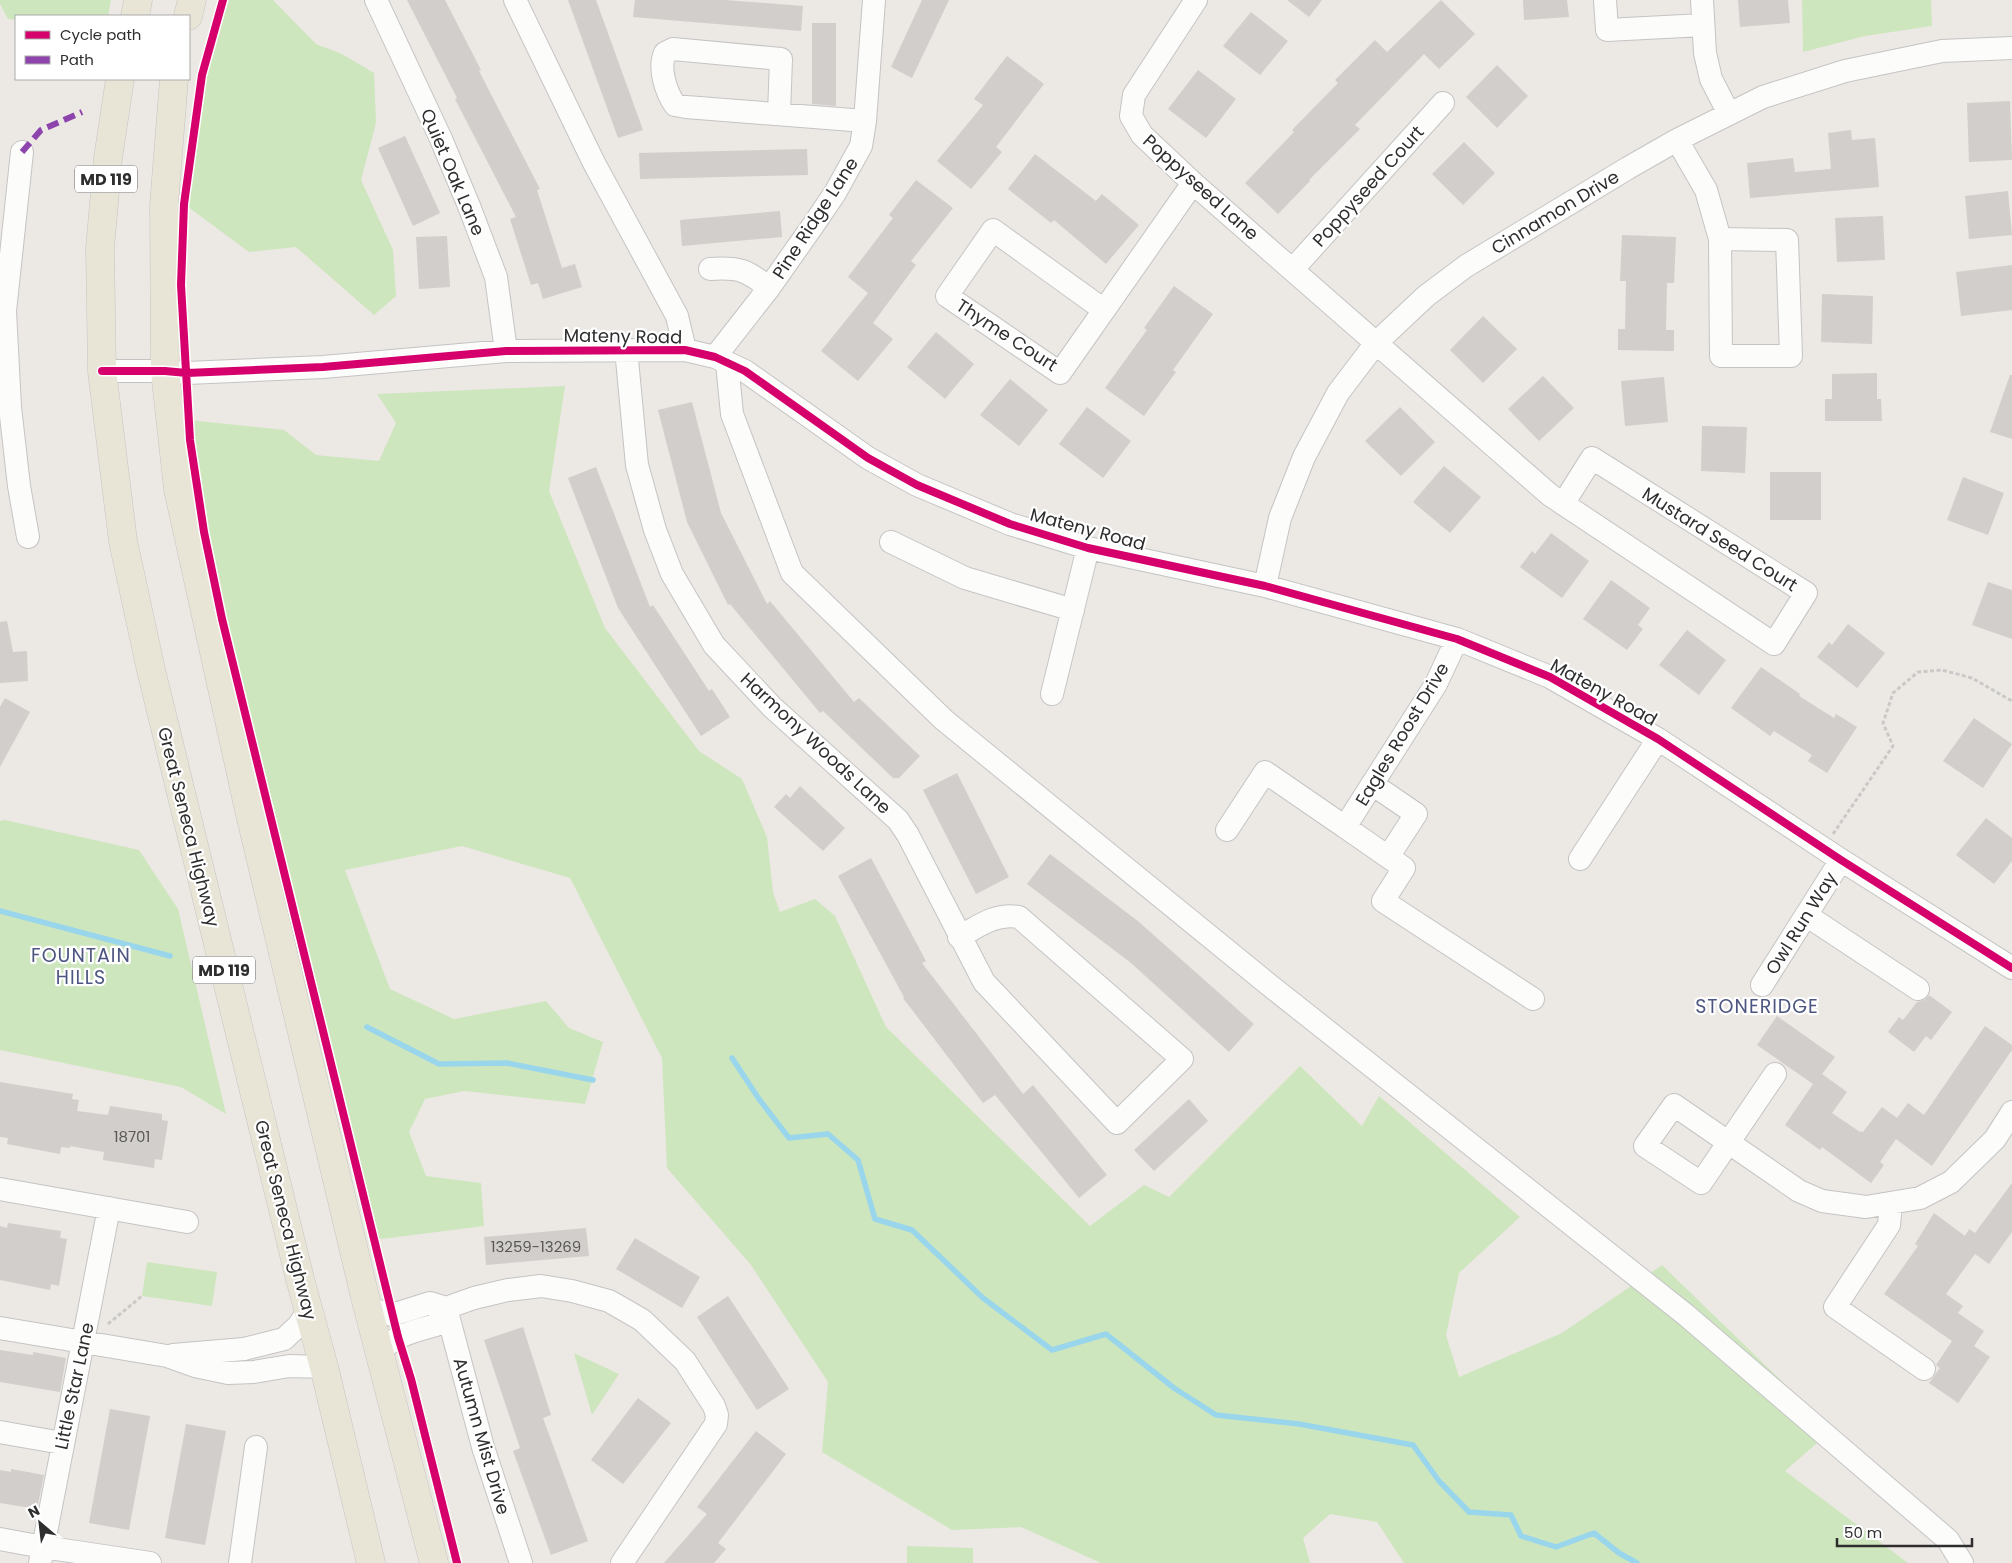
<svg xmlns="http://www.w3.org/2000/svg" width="2012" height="1563" font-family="Poppins,sans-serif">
	<rect width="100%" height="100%" fill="#ece8e4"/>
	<path fill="#cee6be" d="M0 0H111L108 16H16V20L8 19 0 4Z
		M223 0H273L316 44 342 54 374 73 376 123 361 180 393 250 396 296 374 315 296 247 249 252 184 204 202 75Z
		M1802 0H1931L1932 26 1865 36 1803 52Z
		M565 386 549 491 605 628 699 751 742 779 767 837 773 892 780 912 815 899 835 916 886 1027 1090 1226 1144 1185 1169 1197 1300 1066 1362 1126 1379 1096 1520 1217 1459 1273 1446 1335 1459 1377 1562 1333 1662 1265 1832 1430 1785 1471 1908 1563H1404L1377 1522 1330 1514 1303 1538 1310 1563H1101L1021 1527 952 1530 822 1452 828 1382 751 1265 667 1168 662 1058 570 878 462 846 345 870 390 989 454 1019 546 1001 569 1028 603 1042 585 1104 464 1091 425 1099 409 1132 426 1176 481 1183 484 1226 374 1240 222 619C209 553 193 487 189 420L284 430 316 455 379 461 396 423 377 394Z
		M5 820 139 850 178 909 226 1114 181 1087 0 1050V821Z
		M147 1262 217 1272 212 1306 142 1296Z
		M574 1353 619 1374 592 1415Z
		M907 1546 973 1548V1563H907Z"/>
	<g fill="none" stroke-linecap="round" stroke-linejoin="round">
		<path stroke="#99d6ec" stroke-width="5.5" d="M0 911 170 956
			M367 1027 439 1064 507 1063 593 1080
			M732 1058 759 1099 789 1138 828 1134 858 1160 875 1219 912 1230 983 1298 1052 1350 1106 1334 1174 1388 1216 1415 1299 1424 1413 1445 1439 1481 1469 1512 1511 1515 1521 1536 1556 1547 1594 1533 1619 1553 1637 1563"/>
	</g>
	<path fill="#d1cecb" d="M407 0H445L481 70 479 71 540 189 537 190 562 268 575 264 582 287 543 299 538 283 531 285 510 219 516 217 455 99 457 98Z
		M568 0H596L643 130 618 138Z
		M635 0H725L803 6 801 31 633 17Z
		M922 0H949L912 78 891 67Z
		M1287 0H1322L1309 17Z
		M1441 0 1475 34 1439 69 1424 54 1355 125 1360 129 1309 180 1310 181 1278 214 1245 183 1294 132 1292 130 1338 83 1335 80 1375 40 1387 52Z
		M1523 0H1567L1569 17 1524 20Z
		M1738 0H1788L1790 23 1740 27Z
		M1251 12 1288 41 1260 75 1223 46Z
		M812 23H836V106L812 104Z
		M1007 56 1044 84 996 147 1002 152 971 189 937 161 983 105 974 99Z
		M1497 65 1528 96 1497 128 1466 97Z
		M1198 70 1236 99 1206 138 1168 109Z
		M2010 101 2012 160 1969 162 1967 103Z
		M1851 130 1852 140 1875 138 1879 187 1750 198 1747 163 1793 158 1795 172 1831 169 1828 133Z
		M405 136 440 213 413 226 378 148Z
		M1464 142 1495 173 1463 205 1432 174Z
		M807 149 808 175 640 179 639 153Z
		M1035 154 1096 201 1102 194 1139 225 1106 264 1054 220 1051 223 1008 189Z
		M916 180 953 208 911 261 916 265 873 323 893 339 858 381 821 351 868 293 848 277 893 218 889 215Z
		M2008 191 2012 235 1969 239 1965 196Z
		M780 211 782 237 682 246 680 220Z
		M1883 216 1885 260 1837 262 1835 218Z
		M1622 235 1676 237 1674 283H1667L1666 330H1674V351L1618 350V329H1625L1626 281H1620Z
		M447 236 450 287 419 289 416 237Z
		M2012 265V310L1961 316 1956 272Z
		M1174 286 1213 314 1173 370 1176 372 1144 416 1105 388 1147 330 1144 328Z
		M1822 294 1873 296 1872 344 1821 342Z
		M1483 316 1517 349 1483 383 1450 350Z
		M936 332 974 364 945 399 907 367Z
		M1877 373V399H1881L1882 421H1825V399H1832V374Z
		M2010 375H2012V439L1990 432Z
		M1543 376 1574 408 1539 441 1508 409Z
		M1664 377 1668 422 1625 426 1621 381Z
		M1010 379 1048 410 1019 446 980 415Z
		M692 402 721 513 767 604 770 601 854 702 859 698 920 756 899 778H893L823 711 820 713 730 604 728 605 687 522 658 410Z
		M1087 407 1131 441 1103 478 1059 444Z
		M1400 407 1435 442 1401 476 1365 441Z
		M1702 426 1747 427 1745 473 1701 471Z
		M1444 466 1481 497 1450 533 1413 502Z
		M596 467 650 607 653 605 709 691 712 689 730 717 701 736 618 608 568 478Z
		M1770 472H1821V520H1770Z
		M1963 477 2004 493 1988 535 1947 520Z
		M1551 533 1589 561 1562 598 1520 567 1532 551 1535 554Z
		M1611 580 1650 608 1638 625 1643 629 1627 650 1583 619Z
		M1988 582 2012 590V639L1972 625Z
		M7 621 13 652 27 651 28 681 0 683V622Z
		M1848 624 1885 653 1857 688 1817 657 1829 642 1832 645Z
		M1687 630 1726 660 1699 695 1659 665Z
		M1761 667 1800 694 1799 696 1834 718 1836 714 1857 727 1827 773 1808 761 1812 755 1774 731 1770 736 1731 708Z
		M5 698 30 712 0 767V707Z
		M1974 718 2012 744 1983 788 1943 761Z
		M957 773 1009 877 976 894 923 790Z
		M800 786 845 828 823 851 774 807 786 794 790 798Z
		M1986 818 2012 838V861L1994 884 1956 855Z
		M1050 854 1139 922 1254 1024 1229 1052 1131 963 1027 884Z
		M871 858 926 961 922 963 1023 1094 1033 1085 1107 1175 1079 1198 995 1095 983 1103 903 998 904 997 838 876Z
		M1929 995 1952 1012 1931 1040 1926 1036 1914 1052 1888 1032 1899 1017 1903 1020 1917 1002 1924 1000Z
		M1777 1016 1835 1057 1822 1074 1847 1092 1832 1113 1860 1132 1861 1131 1863 1132 1882 1107 1897 1118 1908 1103 1924 1115 1985 1026 2012 1045V1050L1932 1166 1896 1139 1880 1162 1884 1165 1871 1183 1822 1147 1820 1150 1785 1125 1813 1084 1757 1045Z
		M0 1082 73 1094 72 1099 79 1100 77 1111 108 1115 110 1106 162 1114V1120L168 1121 162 1160 155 1159 154 1168 103 1160 104 1152 70 1146V1148L61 1147 60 1154 7 1144 8 1138 0 1137Z
		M1189 1099 1208 1121 1154 1171 1134 1150Z
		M2012 1183V1232L1989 1264 1975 1254 1946 1294 1963 1306 1958 1313 1984 1331 1974 1346 1990 1357 1958 1403 1929 1383 1940 1368 1936 1365 1952 1341 1884 1294 1918 1246 1915 1244 1934 1213 1965 1236 1969 1229 1975 1233Z
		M8 1223 61 1231 60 1238 67 1239 59 1286 51 1284 50 1290 0 1280V1226L7 1228Z
		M586 1228 589 1256 486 1265 484 1237Z
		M635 1238 700 1277 682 1308 616 1269Z
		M728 1296 789 1389 757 1410 697 1317Z
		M523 1327 551 1415 543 1418 588 1541 551 1555 513 1451 520 1448 484 1340Z
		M0 1350 33 1355V1352L66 1358 60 1392 0 1382Z
		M638 1398 671 1423 623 1484 591 1460Z
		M110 1409 150 1416 129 1530 89 1523Z
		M186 1424 226 1431 205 1545 165 1538Z
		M756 1431 786 1454 718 1543 726 1549 714 1563H664L707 1514 697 1507Z
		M11 1469 44 1475 37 1509 0 1503V1470L11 1472Z"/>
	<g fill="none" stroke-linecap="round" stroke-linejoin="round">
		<g stroke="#c5c4c5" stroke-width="24">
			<path id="minor" d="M376 0 441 139 469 206 496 277 506 351
				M515 0 594 163 677 316 685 350
				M1196 0 1134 95 1131 116 1142 135 1193 183 1550 495 1774 644 1806 593 1592 458 1563 504
				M1605 0 1607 30 1703 25
				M1702 0 1705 53 1711 79 1729 114
				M779 114 781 59 673 49 665 53C658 68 666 92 675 105L686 107 865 121
				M1677 140 1706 190 1720 239 1721 356H1791L1787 240 1720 239
				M22 152 5 311 10 407 19 486 28 537
				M710 269C739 267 747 270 769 288
				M1293 269 1443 103
				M1104 310 993 230 947 296 1060 373 1193 183
				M626 349 637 465 655 530 672 574 714 645 772 707 898 820 908 835 984 982 1117 1123 1182 1059 1019 917C995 913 979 926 959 937
				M715 357 769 288 814 224 835 193 861 146 865 121 874 0
				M727 363 732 414 792 573 944 720 1268 984 1686 1315 1948 1540 1962 1563
				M102 371H165L187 373 323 367 506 351 685 350 715 357 745 371 868 458 917 485 1010 524 1088 548 1265 586 1457 639 1550 677 1658 739 1841 860 2012 968
				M891 542 965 578 1073 610
				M1265 586 1280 518 1304 457 1338 393 1376 343 1426 296 1466 266 1628 168 1677 140 1763 97 1845 71 1942 51 2012 48
				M1052 694 1088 548
				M1372 784 1416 814 1388 857
				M1345 827 1404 868 1383 901 1533 999
				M1227 830 1265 772 1345 827 1436 684 1457 639
				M1580 859 1658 739
				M1806 915 1918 989
				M1762 985 1841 860
				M1775 1074 1701 1183 1645 1146 1674 1105 1799 1191 1822 1201 1866 1207 1920 1198 1951 1182 1995 1139 2012 1112
				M0 1189 187 1222
				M1891 1203 1889 1225 1835 1307 1924 1369
				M365 1297 372 1309 392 1315 430 1303 446 1308 474 1298 508 1290 541 1286 572 1291 609 1301 642 1320 685 1361 714 1406 717 1415 716 1424 622 1563
				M446 1308 483 1447 521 1563
				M0 1328 167 1356 195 1366 228 1373 254 1372 289 1366 324 1367
				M380 1353C393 1335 415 1331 436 1325L446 1308
				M173 1355 244 1349 284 1339 299 1325 308 1311
				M0 1432 62 1443
				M0 1539 43 1547 150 1563
				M40 1563 109 1208
				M240 1563 256 1447"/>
		</g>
		<g stroke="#c6c5c4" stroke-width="29">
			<path id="major" d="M135 16 138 0
				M188 16 192 0
				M120 79 108 158 100 248 102 371 123 541 151 670 300 1279 324 1367 371 1563
				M174 79 164 205 165 371 178 489 249 810 365 1297 434 1563"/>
		</g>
		<path stroke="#c9c9c8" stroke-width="3" stroke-dasharray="4 2.5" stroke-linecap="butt" d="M1833 834 1893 746 1883 723 1893 693 1918 672 1942 670 1972 678 2012 701
			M108 1324 142 1296"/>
		<use href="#minor" stroke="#fcfcfb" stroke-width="22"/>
		<use href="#major" stroke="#e8e4d6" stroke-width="28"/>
		<path stroke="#8e44ad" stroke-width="6" stroke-dasharray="12 6" stroke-linecap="butt" d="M22 152 41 130 82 112"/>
		<g stroke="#fff" stroke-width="11">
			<path id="cycleway" d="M223 0 202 75 184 204 181 285 190 440 204 532 222 619 398 1337 411 1379 457 1563
				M102 371H165L187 373 323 367 506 351 685 350 715 357 745 371 868 458 917 485 1010 524 1088 548 1265 586 1457 639 1550 677 1658 739 1841 860 2012 968"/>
		</g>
		<use href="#cycleway" stroke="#d6006c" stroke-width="8"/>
	</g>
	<g text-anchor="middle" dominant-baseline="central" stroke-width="4.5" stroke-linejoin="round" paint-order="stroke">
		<g font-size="15" fill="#585857">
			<text x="132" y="1136">18701</text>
			<text x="536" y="1246">13259-13269</text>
		</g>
		<g fill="#fff" stroke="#6d6d6d" stroke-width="1">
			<rect x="75" y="165.5" width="62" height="27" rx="4"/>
			<rect x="193" y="956.5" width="62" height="27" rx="4"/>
		</g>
		<g font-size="16" font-weight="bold" fill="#2e2e2e">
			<text x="106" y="179">MD 119</text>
			<text x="224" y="970">MD 119</text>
		</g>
		<g font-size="18" fill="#2e2e2e" stroke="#fff">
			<text transform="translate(453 172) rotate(67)">Quiet Oak Lane</text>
			<text transform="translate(1368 186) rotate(-48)">Poppyseed Court</text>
			<text transform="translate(1201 187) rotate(42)">Poppyseed Lane</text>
			<text transform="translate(1555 212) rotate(-31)">Cinnamon Drive</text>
			<text transform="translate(815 218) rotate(-57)">Pine Ridge Lane</text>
			<text transform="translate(1007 335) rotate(33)">Thyme Court</text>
			<text transform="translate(623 336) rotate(1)">Mateny Road</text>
			<text transform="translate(1088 529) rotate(15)">Mateny Road</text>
			<text transform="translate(1720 539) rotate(32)">Mustard Seed Court</text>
			<text transform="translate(1604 692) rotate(29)">Mateny Road</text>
			<text transform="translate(1402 734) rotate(-59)">Eagles Roost Drive</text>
			<text transform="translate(816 743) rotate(43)">Harmony Woods Lane</text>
			<text transform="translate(189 827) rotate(76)">Great Seneca Highway</text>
			<text transform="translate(1801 923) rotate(-58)">Owl Run Way</text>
			<text transform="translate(286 1220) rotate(76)">Great Seneca Highway</text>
			<text transform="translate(74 1386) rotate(-78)">Little Star Lane</text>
			<text transform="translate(482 1436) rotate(74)">Autumn Mist Drive</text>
		</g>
		<g font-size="19" letter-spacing="1" fill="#4d5680" stroke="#fff">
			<text x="81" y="955">FOUNTAIN<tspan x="81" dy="22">HILLS</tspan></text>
			<text x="1757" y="1006">STONERIDGE</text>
		</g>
	</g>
	<rect x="15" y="15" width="175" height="65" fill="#ffffff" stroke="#ababab"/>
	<rect x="25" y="31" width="25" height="8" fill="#d6006c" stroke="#ababab"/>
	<text x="60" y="40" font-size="15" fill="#2e2e2e">Cycle path</text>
	<rect x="25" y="56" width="25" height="8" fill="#8e44ad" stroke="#ababab"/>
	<text x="60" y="65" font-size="15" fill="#2e2e2e">Path</text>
	<g transform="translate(40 1523) rotate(332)" stroke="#ffffff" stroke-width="4" paint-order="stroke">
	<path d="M0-4L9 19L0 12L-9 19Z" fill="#2e2e2e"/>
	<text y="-8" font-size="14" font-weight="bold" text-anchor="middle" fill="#2e2e2e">N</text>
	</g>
	<path d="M1837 1538v8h135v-8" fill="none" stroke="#2e2e2e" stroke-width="2.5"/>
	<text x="1844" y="1538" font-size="15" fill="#2e2e2e" stroke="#ffffff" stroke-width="4" paint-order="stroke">50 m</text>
</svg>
